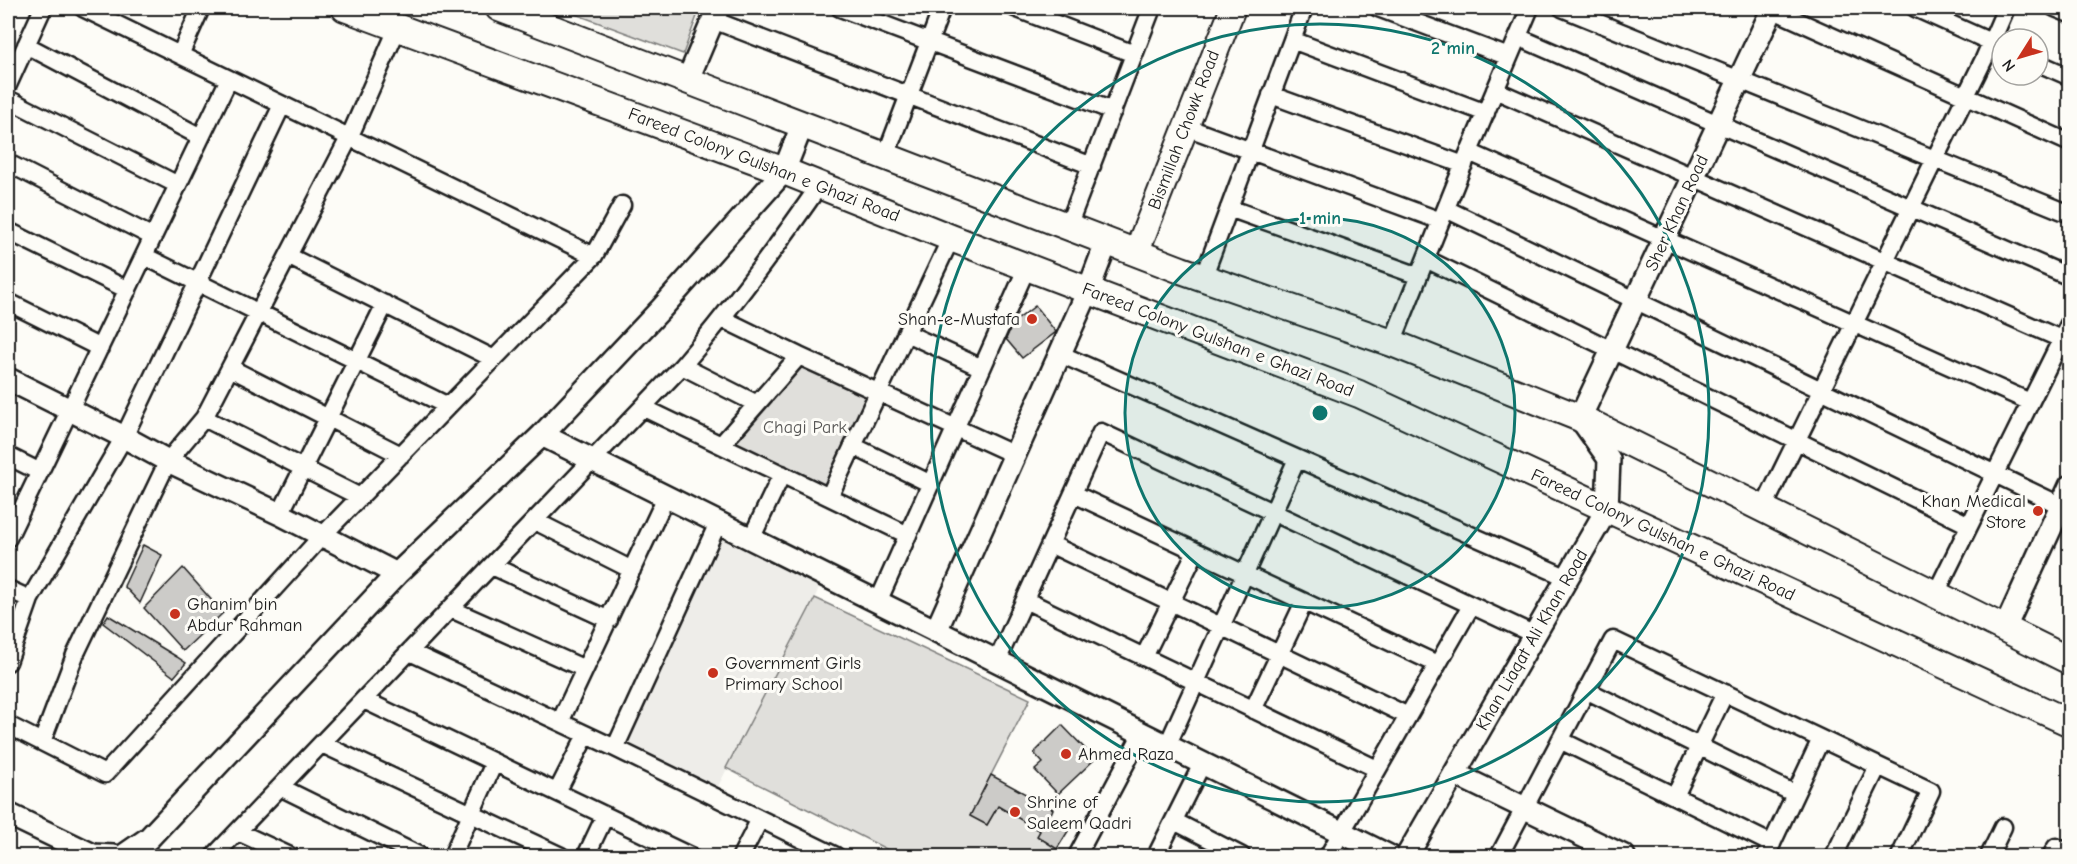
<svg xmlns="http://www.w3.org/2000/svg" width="2077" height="864" font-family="'Comic Neue',sans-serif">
	<rect width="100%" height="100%" fill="#fdfcf7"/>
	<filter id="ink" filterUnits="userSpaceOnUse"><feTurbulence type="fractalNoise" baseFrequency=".0167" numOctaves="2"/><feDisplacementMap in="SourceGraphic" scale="12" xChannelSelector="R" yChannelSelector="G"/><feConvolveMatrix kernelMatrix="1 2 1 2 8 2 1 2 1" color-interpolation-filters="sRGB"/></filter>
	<g filter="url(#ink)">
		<path fill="#eeede9" d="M718 523 823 575 815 598 713 796 615 748Z"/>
		<path fill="#e0dfdb" stroke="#7e7e7c" stroke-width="1.5" d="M559 8H700L683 54Z
			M799 356 878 392 829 497 721 445Z
			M815 598 1030 699 970 816 987 825 998 806 1040 831 1038 837 1057 849 1053 856H900L726 768Z"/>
		<path fill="#cccbc8" stroke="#1c1c1c" stroke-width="1.5" d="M1035 306 1056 332 1022 358 1006 339 1013 323Z
			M143 545 162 555 140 603 124 586Z
			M183 568 223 613 183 651 144 608Z
			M108 615 177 657 186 663 174 677 103 623Z
			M1062 725 1095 759 1058 794 1035 770 1043 763 1034 753Z
			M991 775 1053 809 1050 816 1070 828 1057 849 1037 836 1040 831 998 806 987 825 970 816Z"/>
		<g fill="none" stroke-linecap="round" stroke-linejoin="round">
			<g stroke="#1c1c1c" stroke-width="21">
				<path id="minor" d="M83 8 594 256
					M840 8 1113 111
					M1015 8 1134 54
					M1378 8 1509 57
					M1562 8 2070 214
					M1769 8 2070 143
					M1915 8 2002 47
					M2055 8 2070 14
					M713 20 1092 166
					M1518 37 2070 277
					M1292 40 1486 113
					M26 45 201 137
					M180 55 201 8
					M2038 63 2070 77
					M8 85 43 8
					M1495 90 2061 339
					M1271 95 1464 165
					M8 99 178 185
					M1186 127 1441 221
					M1469 152 2030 402
					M886 155 942 8
					M8 163 153 237
					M1229 208 1419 276
					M1446 209 2070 510
					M1068 226 1152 8
					M8 231 128 290
					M144 256 448 406
					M288 256 494 359
					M1426 259 1969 525
					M1203 278 1304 8
					M8 302 100 348
					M723 319 799 356 1015 455
					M906 333 982 368
					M1392 343 1460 173 1530 8
					M1060 354 1568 578
					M682 366 757 404
					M230 368 401 455
					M644 408 908 535
					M204 418 360 497
					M721 445 799 356
					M853 446 931 484
					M8 456 40 472
					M1074 494 1437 664
					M829 497 951 238
					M1763 509 1984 59 2006 8
					M280 514 385 304
					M535 521 632 570
					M8 538 229 79
					M751 539 782 474
					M1050 544 1408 716
					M492 566 609 620
					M8 589 30 599
					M1935 595 2070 322
					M1025 600 1377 769
					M878 602 1027 267
					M451 609 585 669
					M410 652 615 748 836 856
					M1144 657 1196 551
					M997 661 1101 432 1535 635
					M8 662 30 599 124 437 282 105
					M1586 690 1795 794
					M364 700 690 856
					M1253 710 1304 602
					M560 722 666 497
					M8 725 105 774 322 536 594 256 622 205
					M1560 740 1772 844
					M42 742 75 655 168 461 204 418 349 138 398 27
					M322 744 561 856
					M1167 746 1297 459
					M615 748 718 523
					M280 787 420 856
					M557 792 586 735
					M1675 796 1725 693
					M1174 821 1242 856
					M238 832 290 856
					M214 856 682 366C732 308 776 248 819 186
					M452 856 494 763
					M586 856 605 816
					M741 856 760 819
					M1077 856 1142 733
					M1156 856 1202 764
					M1328 856 1471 606
					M1499 856 1613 640 1931 791 1900 856
					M1766 856 1821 739
					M1834 856 1878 766
					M1989 856 2003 827
					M2051 856 2056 847 2070 853"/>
			</g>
			<g stroke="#1c1c1c" stroke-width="26">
				<path id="tertiary" d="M688 79 718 8
					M8 379 124 437 168 461 280 514 397 574
					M542 435 1389 856
					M2004 630 2070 486
					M936 631 1088 291 1107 241
					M1455 774 1624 856
					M8 814 93 855 114 856
					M123 856 149 838 397 574 542 435 661 309 784 171 803 123
					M1407 856 1607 509 1609 459 1580 418 1773 8"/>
			</g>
			<g stroke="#1c1c1c" stroke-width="28">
				<path id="secondary" d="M1136 253 1233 8"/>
			</g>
			<g stroke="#1c1c1c" stroke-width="30">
				<path id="primary" d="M345 8 784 171 951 238 1359 394 2070 723
					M499 8 1181 270 1392 343 1580 418 2070 661"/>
			</g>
			<use href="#minor" stroke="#fdfcf7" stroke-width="16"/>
			<use href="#tertiary" stroke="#fdfcf7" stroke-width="21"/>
			<use href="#secondary" stroke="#fdfcf7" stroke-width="24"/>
			<use href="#primary" stroke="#fdfcf7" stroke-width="26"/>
		</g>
	</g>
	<circle cx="1320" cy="413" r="195" fill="#0f766e" fill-opacity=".12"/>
	<g fill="none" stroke="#0f766e" stroke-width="3">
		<circle cx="1320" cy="413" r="195"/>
		<circle cx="1320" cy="413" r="389"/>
	</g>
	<g fill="#c8321e" stroke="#fdfcf7" stroke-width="2">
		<circle cx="1032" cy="319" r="6"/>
		<circle cx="2038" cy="511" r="6"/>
		<circle cx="175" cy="614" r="6"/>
		<circle cx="713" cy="673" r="6"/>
		<circle cx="1066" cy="754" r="6"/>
		<circle cx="1015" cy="812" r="6"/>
	</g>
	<g text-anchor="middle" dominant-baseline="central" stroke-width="6" stroke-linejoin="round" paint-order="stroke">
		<g font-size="18" fill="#1c1c1c" stroke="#fdfcf7">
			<text transform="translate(1184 130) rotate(-69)">Bismillah Chowk Road</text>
			<text transform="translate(764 165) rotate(21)">Fareed Colony Gulshan e Ghazi Road</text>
			<text transform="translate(1677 213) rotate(-65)">Sher Khan Road</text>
			<text transform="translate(1218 340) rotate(21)">Fareed Colony Gulshan e Ghazi Road</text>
			<text transform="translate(1663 535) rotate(25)">Fareed Colony Gulshan e Ghazi Road</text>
			<text transform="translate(1532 640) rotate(-60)">Khan Liaqat Ali Khan Road</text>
		</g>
		<g font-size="18" fill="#1c1c1c" stroke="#fdfcf7" text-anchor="start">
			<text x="1020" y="319" text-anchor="end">Shan-e-Mustafa</text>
			<text x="2026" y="501" text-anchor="end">Khan Medical<tspan x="2026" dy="21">Store</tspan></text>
			<text x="187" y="604">Ghanim bin<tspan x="187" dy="21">Abdur Rahman</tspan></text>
			<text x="725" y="663">Government Girls<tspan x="725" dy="21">Primary School</tspan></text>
			<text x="1078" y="754">Ahmed Raza</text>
			<text x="1027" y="802">Shrine of<tspan x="1027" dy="21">Saleem Qadri</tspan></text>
		</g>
		<g font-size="18" fill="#575655" stroke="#fdfcf7">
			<text x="805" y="427">Chagi Park</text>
		</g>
	</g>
	<circle cx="1320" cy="413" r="9" fill="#0f766e" stroke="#fdfcf7" stroke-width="3"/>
	<g font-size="18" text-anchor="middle" font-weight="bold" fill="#0f766e" stroke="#fdfcf7" stroke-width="6" stroke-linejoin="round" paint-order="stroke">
		<text x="1453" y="54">2 min</text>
		<text x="1320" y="224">1 min</text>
	</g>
	<rect width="2077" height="864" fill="none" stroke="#fdfcf7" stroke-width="30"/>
	<rect x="15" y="15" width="2047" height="834" fill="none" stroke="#1c1c1c" stroke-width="2" filter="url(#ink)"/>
	<g transform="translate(2020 57) rotate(233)"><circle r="28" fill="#fdfcf7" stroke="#a3a29f" stroke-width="1.5"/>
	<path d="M0-4.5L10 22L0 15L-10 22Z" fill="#c8321e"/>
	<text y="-9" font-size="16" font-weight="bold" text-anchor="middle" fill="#1c1c1c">N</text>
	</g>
</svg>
